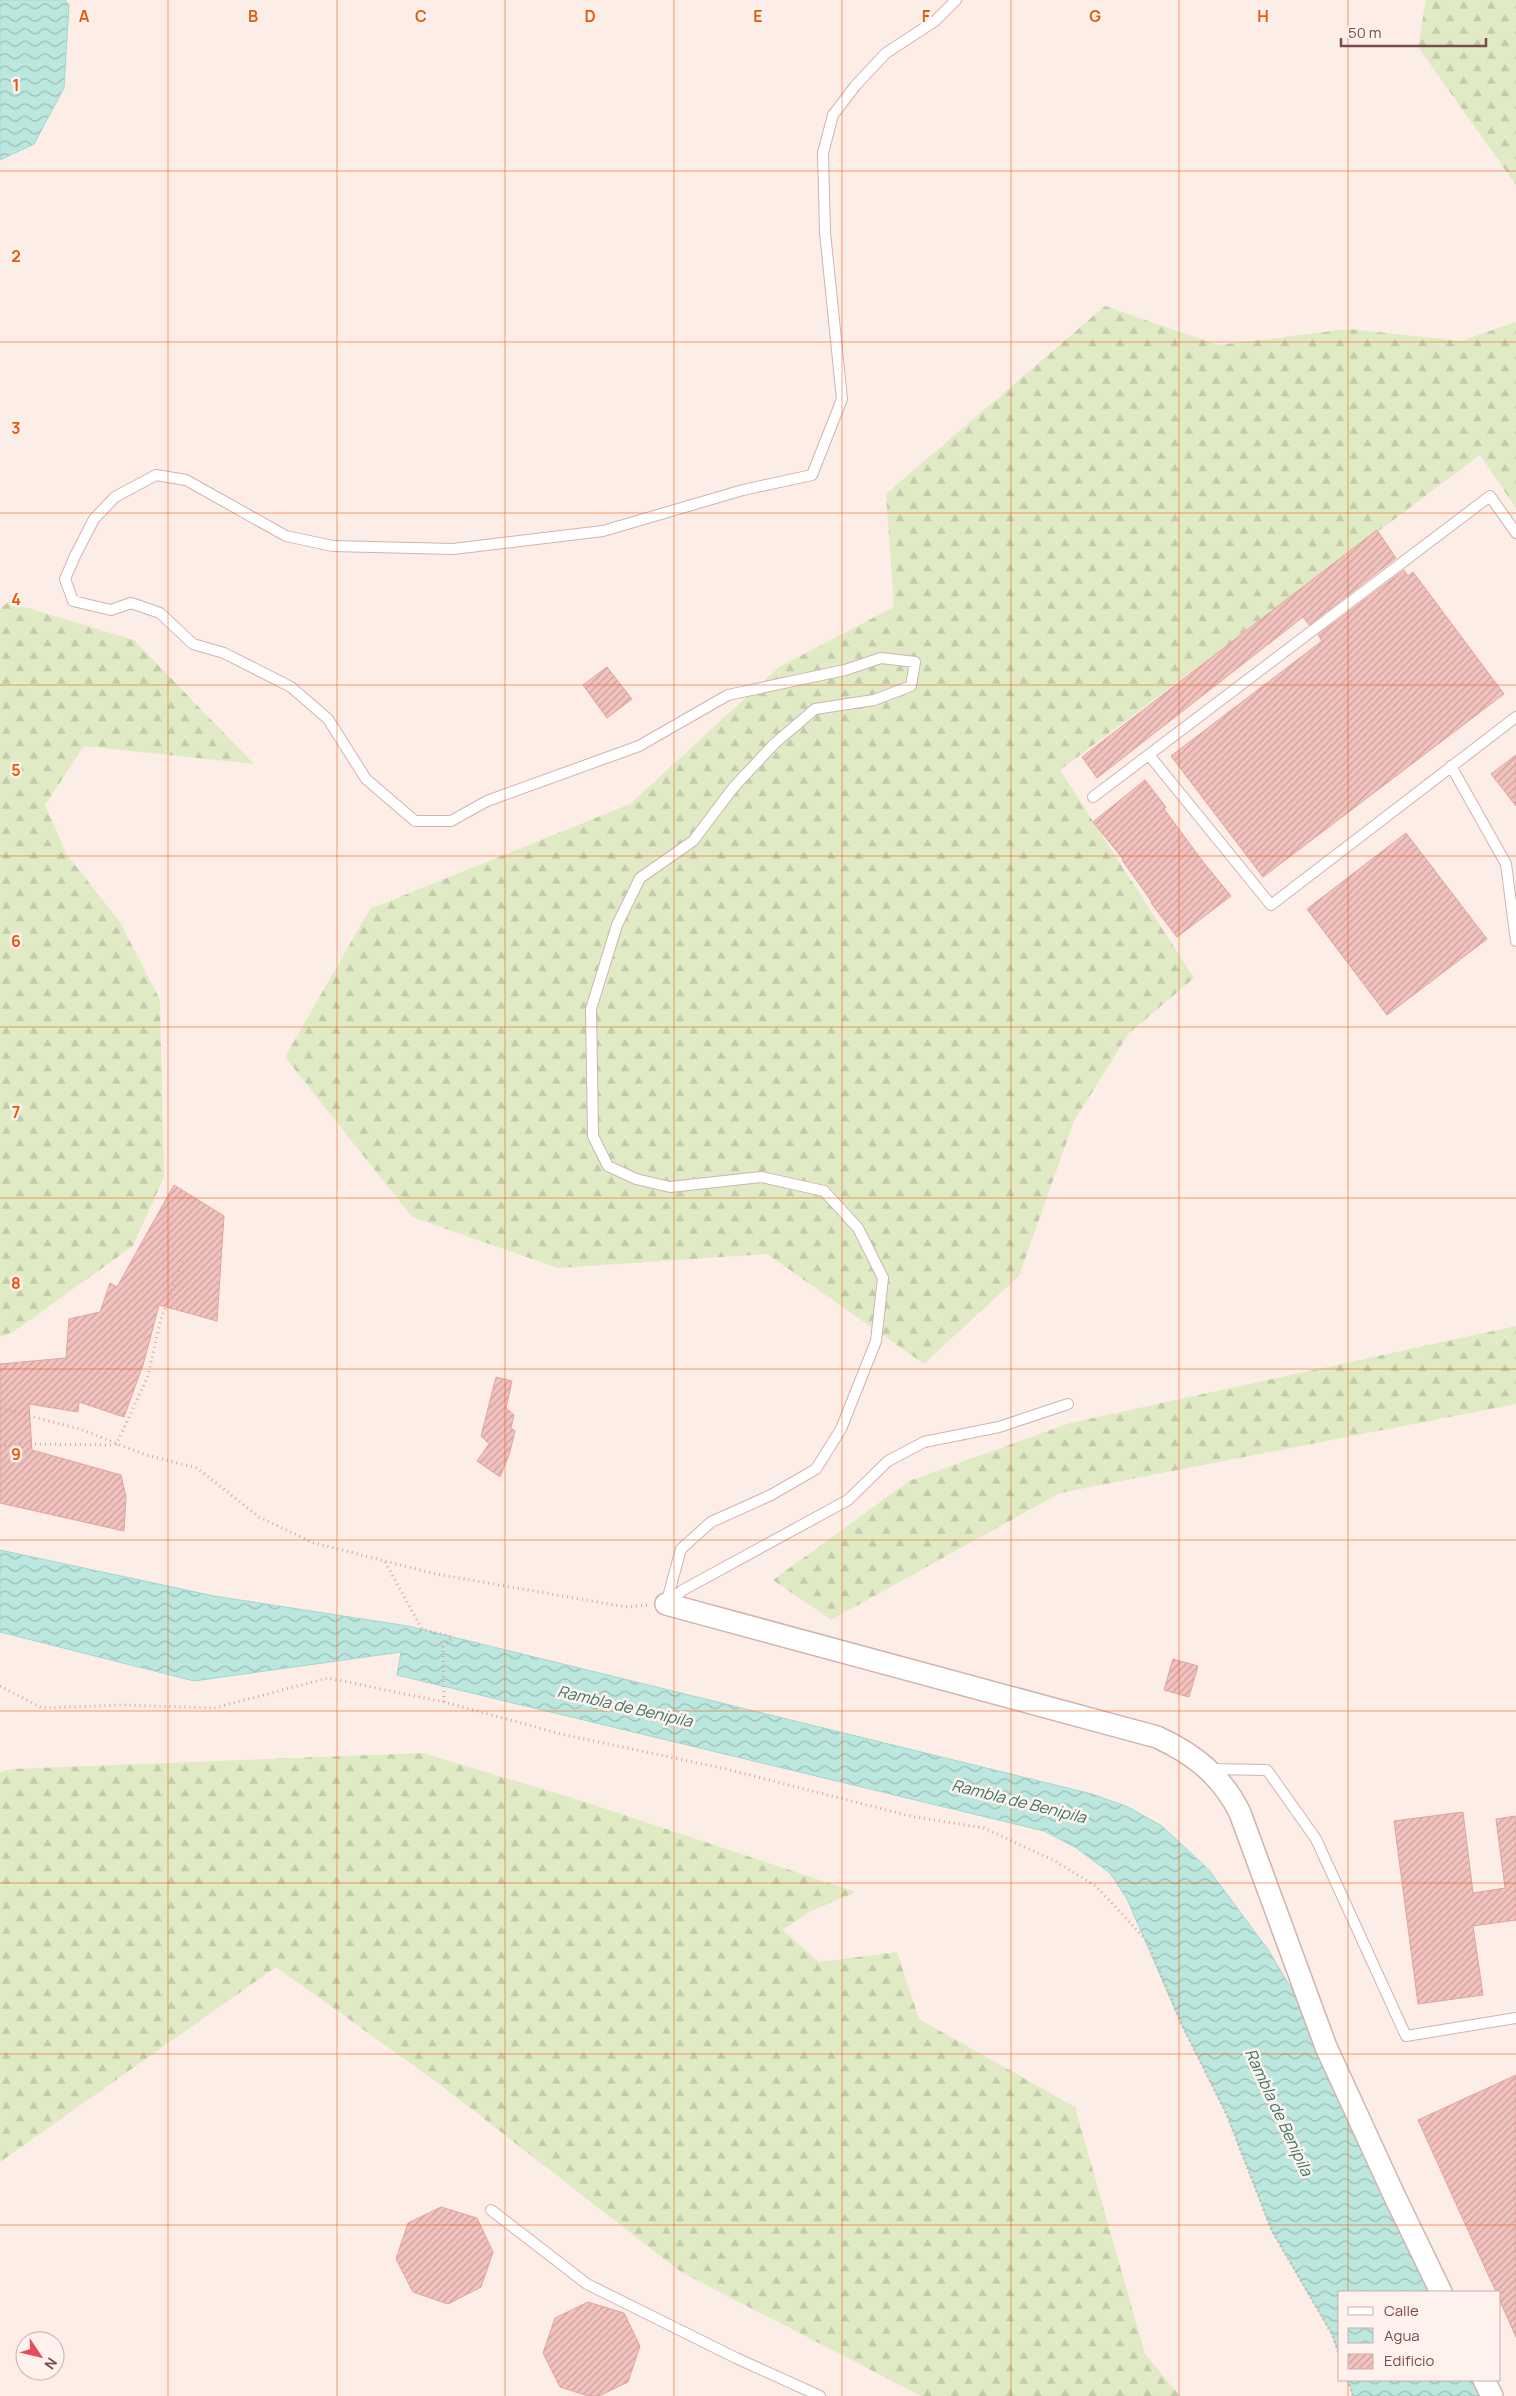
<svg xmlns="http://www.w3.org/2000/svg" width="1516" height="2396" font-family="Manrope,sans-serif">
	<defs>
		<pattern id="forest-firs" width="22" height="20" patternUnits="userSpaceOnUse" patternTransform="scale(1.25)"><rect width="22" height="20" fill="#e0ebc5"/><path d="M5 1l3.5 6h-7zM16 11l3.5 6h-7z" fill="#c4cbab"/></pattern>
		<pattern id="water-waves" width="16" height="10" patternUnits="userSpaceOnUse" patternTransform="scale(1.25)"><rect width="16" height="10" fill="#bbe7df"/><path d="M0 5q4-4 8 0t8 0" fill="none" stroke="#9dbdb7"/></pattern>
		<pattern id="building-hatch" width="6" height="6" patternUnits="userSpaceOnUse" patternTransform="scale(1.25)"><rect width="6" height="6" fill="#f2c2be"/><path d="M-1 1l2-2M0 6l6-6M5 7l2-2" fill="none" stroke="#c9a09c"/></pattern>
	</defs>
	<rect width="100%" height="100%" fill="#fdede7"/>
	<path fill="url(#forest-firs)" d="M1426 0H1516V185L1418 47Z
		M1105 306 1218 345 1349 329 1461 341 1516 322V508L1480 455 1060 770 1194 978 1129 1033 1074 1121 1019 1276 924 1364 767 1254 558 1268 412 1217 285 1057 370 909 630 804 779 667 894 607 886 494Z
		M8 602 134 640 254 764 84 746 45 805 67 855 120 922 160 1000 164 1177 133 1246 13 1332 0 1337V609Z
		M1516 1326V1404L1060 1493 831 1620 773 1580 909 1481 1070 1423Z
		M423 1753 579 1800 856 1892 809 1912 783 1930 819 1962 897 1952 919 2019 1075 2107 1145 2354 1180 2396H921L681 2272 438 2083 276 1967 0 2162V1772L12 1769Z"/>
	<path fill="url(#water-waves)" stroke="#a1d9cf" d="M0 0H65L69 5 64 88 34 144 0 160Z
		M0 1550 214 1596 408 1626 1092 1794 1128 1807 1162 1826 1209 1870 1269 1951 1326 2047 1441 2292H1340V2357L1332 2334 1272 2231 1227 2115 1181 2023 1127 1899 1110 1873 1075 1847 1044 1831 397 1675 401 1652 194 1681 0 1632Z
		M1348 2380H1484L1492 2396H1353Z"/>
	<path fill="url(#building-hatch)" stroke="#e5a39e" d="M1377 530 1396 558 1309 625 1303 617 1097 778 1082 757Z
		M1404 570 1408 576 1413 572 1504 694 1263 877 1171 756 1322 641 1318 635Z
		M607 667 632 699 607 718 583 685Z
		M1516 755V806L1491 774Z
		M1145 780 1166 807 1164 809 1204 863 1231 896 1177 937 1151 903 1152 902 1122 860 1123 859 1093 822Z
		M1406 833 1487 939 1387 1015 1307 909Z
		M174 1185 224 1216 217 1321 159 1305 143 1365 124 1417 79 1402 78 1412 29 1404 32 1450 121 1475 126 1497 124 1531 0 1503V1364L66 1358 69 1319 100 1312 110 1283 117 1287Z
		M496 1377 512 1381 506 1408 514 1415 511 1428 515 1431 509 1455 500 1477 477 1461 489 1444 481 1436Z
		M1173 1659 1198 1666 1189 1697 1164 1690Z
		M1463 1812 1473 1893 1505 1888 1496 1819 1516 1816V1920L1473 1926 1483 1995 1418 2004 1394 1821Z
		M1516 2075V2337L1500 2301V2292H1496L1418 2120Z
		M441 2207 477 2218 493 2252 481 2287 448 2304 413 2292 396 2259 408 2223Z
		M588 2302 624 2313 640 2346 628 2382 599 2396H588L560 2387 543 2353 555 2318Z"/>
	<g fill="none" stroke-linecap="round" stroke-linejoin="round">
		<g stroke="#d1b3af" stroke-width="12">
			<path id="lane" d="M1149 755 1271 905 1516 717
				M1451 766 1506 864 1516 941
				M1093 797 1490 496 1516 533
				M667 1603 683 1590 848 1500 888 1461 924 1442 999 1427 1068 1404
				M666 1604 681 1549 711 1522 771 1495 816 1469 841 1429 876 1341 883 1278 858 1228 824 1191 761 1177 670 1187 636 1179 608 1166 593 1136 591 1009 617 925 640 878 693 841 733 788 774 744 815 709 874 700 911 686 915 662 881 658 845 670 728 695 639 746 487 801 451 821H415L366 779 328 719 291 687 224 653 193 644 160 613 131 603 111 610 73 601 65 579 75 556 94 519 115 497 156 475 186 480 286 536 333 546 453 549 603 531 743 490 812 475 842 399 825 232 823 153 833 115 856 85 886 53 935 21 956 0
				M1210 1769 1267 1770 1316 1839 1406 2036 1516 2018
				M491 2210 587 2284 736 2358 820 2396"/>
		</g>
		<g stroke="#d1b3af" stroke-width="24">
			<path id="street" d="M666 1604 1157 1737C1194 1754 1222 1776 1240 1813L1326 2047 1394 2195 1441 2292
				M1484 2380 1492 2396"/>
		</g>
		<path stroke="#d8a5a1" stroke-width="3" stroke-dasharray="1 4" stroke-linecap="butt" d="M0 1408 80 1429 146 1455 197 1468 259 1517 314 1543 436 1574 626 1607 648 1605
			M116 1445 148 1376 161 1319 183 1260
			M0 1446 27 1444 113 1445
			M385 1562 422 1629 453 1637
			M0 1686 42 1708 121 1705 214 1708 328 1678 444 1702 561 1734 726 1769 910 1816 984 1828 1055 1861 1097 1887 1148 1942 1181 2023 1227 2115 1272 2231 1332 2334 1340 2357
			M444 1702 443 1647 453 1637
			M1348 2380 1353 2396"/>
		<use href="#lane" stroke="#fff" stroke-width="10"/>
		<use href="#street" stroke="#fff" stroke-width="21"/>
	</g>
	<path fill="none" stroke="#e8590c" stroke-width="1" stroke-opacity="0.55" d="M168 0V2396M337 0V2396M505 0V2396M674 0V2396M842 0V2396M1011 0V2396M1179 0V2396M1348 0V2292M0 171H1516M0 342H1516M0 513H1516M0 685H1516M0 856H1516M0 1027H1516M0 1198H1516M0 1369H1516M0 1540H1516M0 1711H1516M0 1883H1516M0 2054H1516M0 2225H1516M1348 2380V2396"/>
	<g text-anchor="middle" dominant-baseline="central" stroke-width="5" stroke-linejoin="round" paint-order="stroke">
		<g font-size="16" font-style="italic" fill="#3b756c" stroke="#fff2ed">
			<text transform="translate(625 1706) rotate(13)">Rambla de Benipila</text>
			<text transform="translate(1019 1801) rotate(14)">Rambla de Benipila</text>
			<text transform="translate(1279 2112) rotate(65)">Rambla de Benipila</text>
		</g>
	</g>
	<g font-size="16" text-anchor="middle" font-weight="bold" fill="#e8590c" stroke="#fff2ed" stroke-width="5" stroke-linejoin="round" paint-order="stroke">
		<text x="84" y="22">A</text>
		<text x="253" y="22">B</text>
		<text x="421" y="22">C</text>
		<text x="590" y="22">D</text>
		<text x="758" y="22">E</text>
		<text x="926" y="22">F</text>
		<text x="1095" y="22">G</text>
		<text x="1263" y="22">H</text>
		<text x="16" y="91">1</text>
		<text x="16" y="262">2</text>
		<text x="16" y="434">3</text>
		<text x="16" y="605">4</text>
		<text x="16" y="776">5</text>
		<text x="16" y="947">6</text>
		<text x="16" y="1118">7</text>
		<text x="16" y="1289">8</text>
		<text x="16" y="1460">9</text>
	</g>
	<rect x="1338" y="2291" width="162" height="90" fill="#fff2ed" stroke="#c9b0ac"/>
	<rect x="1348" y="2307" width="25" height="8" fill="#ffffff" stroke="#c9b0ac"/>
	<text x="1384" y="2316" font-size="15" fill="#774c4b">Calle</text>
	<rect x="1348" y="2328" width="25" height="15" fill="url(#water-waves)" stroke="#c9b0ac"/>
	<text x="1384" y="2341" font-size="15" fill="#774c4b">Agua</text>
	<rect x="1348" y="2354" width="25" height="15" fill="url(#building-hatch)" stroke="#c9b0ac"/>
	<text x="1384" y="2366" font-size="15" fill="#774c4b">Edificio</text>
	<g transform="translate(40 2356) rotate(125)"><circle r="24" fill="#fff2ed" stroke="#c9b0ac"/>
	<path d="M0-4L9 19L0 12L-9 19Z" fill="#e74b5b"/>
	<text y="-8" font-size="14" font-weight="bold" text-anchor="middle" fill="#774c4b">N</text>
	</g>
	<path d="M1341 38v8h145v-8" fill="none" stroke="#774c4b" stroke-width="2.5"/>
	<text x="1348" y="38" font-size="15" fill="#774c4b" stroke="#fff2ed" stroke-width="4" paint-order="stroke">50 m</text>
</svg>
